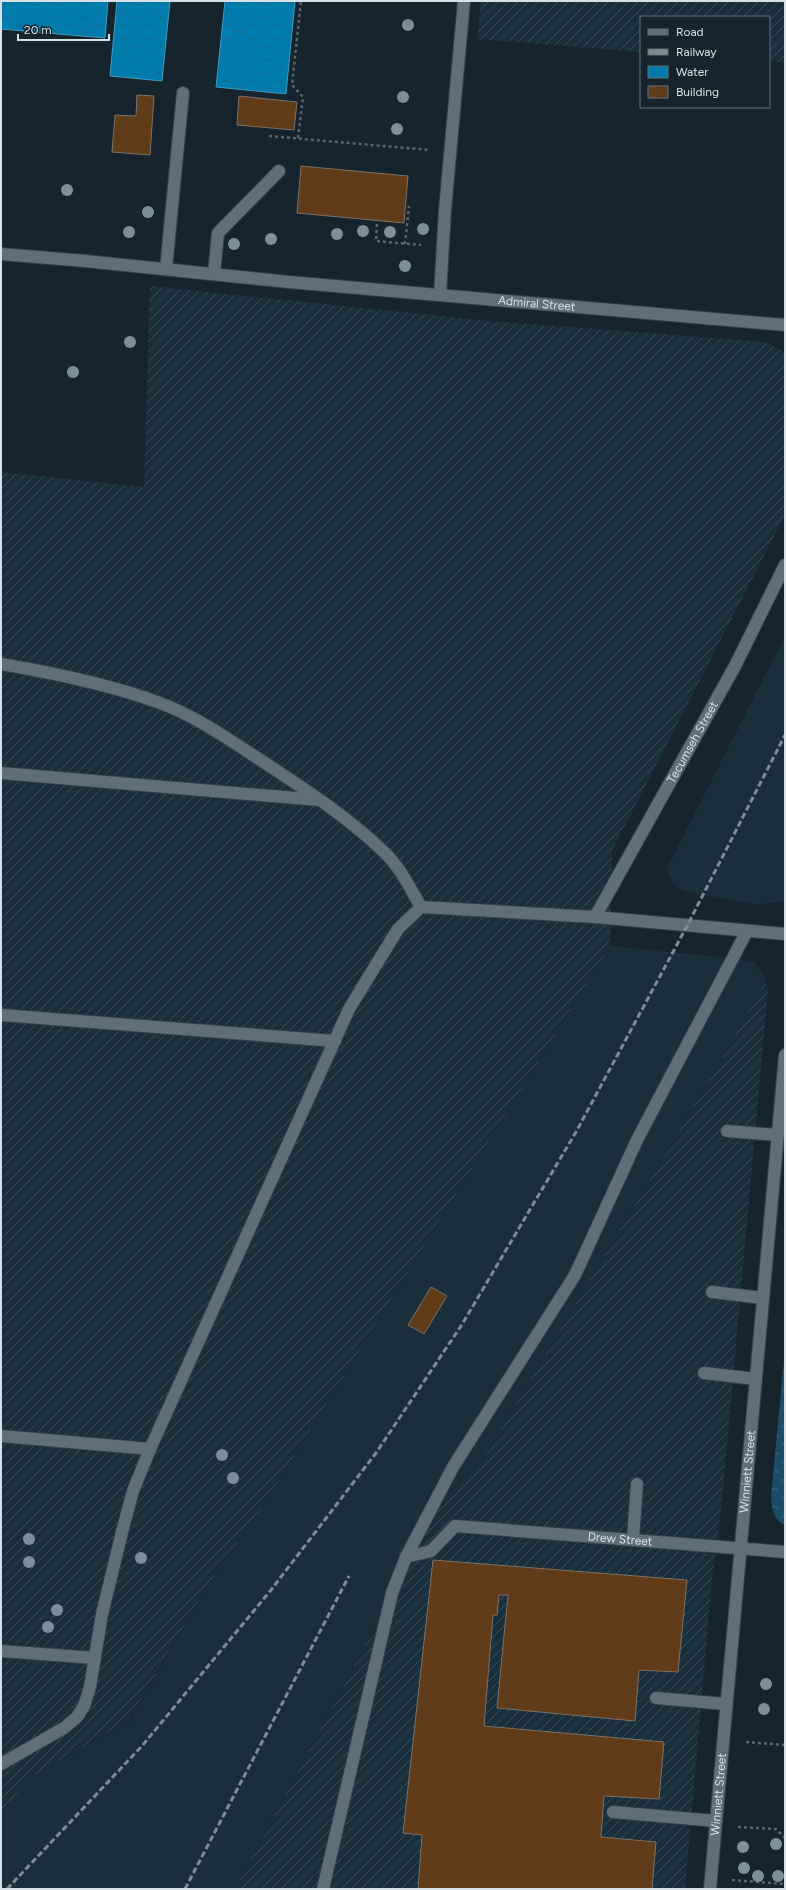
<svg xmlns="http://www.w3.org/2000/svg" width="786" height="1890" font-family="Figtree,sans-serif">
	<defs>
		<pattern id="industrial-furrows" width="10" height="10" patternUnits="userSpaceOnUse"><rect width="10" height="10" fill="#192f3b"/><path d="M-1 1l2-2M0 10L10 0M9 11l2-2" fill="none" stroke="#3a4d57"/></pattern>
		<pattern id="park-crowns" width="20" height="18" patternUnits="userSpaceOnUse"><rect width="20" height="18" fill="#1c4c66"/><path d="M2 6a3 3 0 1 1 6 0M12 15a3 3 0 1 1 6 0" fill="none" stroke="#3c667c"/></pattern>
		<pattern id="water-ripples" width="26" height="14" patternUnits="userSpaceOnUse"><rect width="26" height="14" fill="#017cad"/><path d="M2 4q2-2 4 0t4 0M15 11q2-2 4 0t4 0" fill="none" stroke="#1a6683"/></pattern>
	</defs>
	<rect width="100%" height="100%" fill="#16252d"/>
	<path fill="#192f3b" d="M785 636V901L757 905 683 891 673 883 666 870Z
		M610 946 739 959 754 962 762 972 766 981 717 1067 483 1459 448 1493 409 1563 235 1889H1V1811L32 1777 130 1720 210 1582 267 1500Z"/>
	<path fill="url(#industrial-furrows)" d="M481 1H785V63L769 62V17H641V52L477 39Z
		M150 286 490 321 766 342 785 353V515L612 851 610 946 267 1500 210 1582 129 1720 32 1777 1 1811V472L144 487Z
		M765 982 768 989 721 1512 712 1580 685 1889H235L409 1563 448 1493 483 1459 717 1067Z"/>
	<path fill="url(#park-crowns)" d="M785 1349V1525C773 1520 772 1508 771 1497Z"/>
	<path fill="url(#water-ripples)" stroke="#419abe" d="M1 1H108L105 38 1 29Z
		M117 1H170L162 81 110 76Z
		M225 1H295L286 94 216 87Z"/>
	<path fill="#603c1a" stroke="#7f7165" d="M137 95 154 96 150 155 112 152 115 115 136 116Z
		M239 96 297 102 294 130 237 125Z
		M301 166 408 176 404 223 297 213Z
		M431 1287 447 1296 424 1334 408 1325Z
		M433 1560 687 1580 678 1672 639 1670 635 1721 497 1708 508 1595H499L497 1615H493L484 1726 664 1742 659 1799 604 1796 601 1837 656 1842 652 1889H418L422 1835 403 1833Z"/>
	<g fill="none" stroke-linecap="round" stroke-linejoin="round">
		<g stroke="#354147" stroke-width="14">
			<g id="minor">
				<path id="s1" d="M1 254 85 261 289 282 785 325"/>
				<path d="M166 269 183 93"/>
				<path d="M214 274 218 233 279 171"/>
				<path d="M440 295 445 210 464 1"/>
				<path d="M1 664C54 673 109 684 160 703 198 717 231 741 265 763 306 790 348 817 384 852 400 867 410 888 421 907"/>
				<path d="M1 773 319 800"/>
				<path id="s2" d="M595 917 735 666 785 565"/>
				<path d="M1 1015 335 1041"/>
				<path d="M727 1131 778 1135"/>
				<path d="M712 1292 763 1298"/>
				<path d="M704 1373 756 1379"/>
				<path d="M1 1436 150 1449"/>
				<path d="M633 1539 637 1484"/>
				<path id="s3" d="M406 1557 431 1551 455 1526 785 1552"/>
				<path d="M1 1651 95 1658"/>
				<path d="M656 1698 726 1704"/>
				<path d="M1 1764 64 1728 77 1717 84 1706 90 1687 102 1614 123 1528 133 1491 150 1449 349 1009 398 929 421 907 595 917 785 934"/>
				<path d="M613 1812 716 1821"/>
				<path d="M323 1889 392 1593 406 1557 453 1467 575 1275 637 1140 747 931"/>
				<path id="s4" d="M710 1889 785 1055"/>
			</g>
		</g>
		<path stroke="#5a676e" stroke-width="2.5" stroke-dasharray="3 3" stroke-linecap="butt" d="M269 136 429 150
			M298 138 303 97 292 85 301 1
			M377 224 376 241 421 245
			M405 244 409 206
			M746 1742 785 1745
			M738 1827 776 1829 785 1838
			M732 1880 785 1884"/>
		<use href="#minor" stroke="#5e6f79" stroke-width="12"/>
		<path stroke="#808c93" stroke-width="3" stroke-dasharray="6 3" stroke-linecap="butt" d="M7 1889 142 1746 271 1590 376 1453 461 1326 576 1132 687 926 785 735
			M185 1889 349 1576"/>
	</g>
	<g fill="#7d8f9a">
		<circle cx="408" cy="25" r="6"/>
		<circle cx="403" cy="97" r="6"/>
		<circle cx="397" cy="129" r="6"/>
		<circle cx="67" cy="190" r="6"/>
		<circle cx="148" cy="212" r="6"/>
		<circle cx="423" cy="229" r="6"/>
		<circle cx="363" cy="231" r="6"/>
		<circle cx="129" cy="232" r="6"/>
		<circle cx="390" cy="232" r="6"/>
		<circle cx="337" cy="234" r="6"/>
		<circle cx="271" cy="239" r="6"/>
		<circle cx="234" cy="244" r="6"/>
		<circle cx="405" cy="266" r="6"/>
		<circle cx="130" cy="342" r="6"/>
		<circle cx="73" cy="372" r="6"/>
		<circle cx="222" cy="1455" r="6"/>
		<circle cx="233" cy="1478" r="6"/>
		<circle cx="29" cy="1539" r="6"/>
		<circle cx="141" cy="1558" r="6"/>
		<circle cx="29" cy="1562" r="6"/>
		<circle cx="57" cy="1610" r="6"/>
		<circle cx="48" cy="1627" r="6"/>
		<circle cx="766" cy="1684" r="6"/>
		<circle cx="764" cy="1709" r="6"/>
		<circle cx="776" cy="1844" r="6"/>
		<circle cx="743" cy="1847" r="6"/>
		<circle cx="744" cy="1868" r="6"/>
		<circle cx="758" cy="1876" r="6"/>
		<circle cx="778" cy="1876" r="6"/>
	</g>
	<g text-anchor="middle" dominant-baseline="central" stroke-width="3.5" stroke-linejoin="round" paint-order="stroke">
		<g font-size="12" fill="#d7e1e7" stroke="#16252d">
			<text stroke="none"><textPath href="#s1" startOffset="538">Admiral Street</textPath></text>
			<text stroke="none"><textPath href="#s2" startOffset="200">Tecumseh Street</textPath></text>
			<text stroke="none"><textPath href="#s4" startOffset="419">Winniett Street</textPath></text>
			<text stroke="none"><textPath href="#s3" startOffset="226">Drew Street</textPath></text>
			<text stroke="none"><textPath href="#s4" startOffset="95">Winniett Street</textPath></text>
		</g>
	</g>
	<rect width="786" height="1890" fill="none" stroke="#d7e1e7" stroke-width="4"/>
	<rect x="640" y="16" width="130" height="92" fill="#16252d" stroke="#637077"/>
	<rect x="648" y="29" width="20" height="6" fill="#5e6f79" stroke="#637077"/>
	<text x="676" y="36" font-size="12" fill="#d7e1e7">Road</text>
	<rect x="648" y="49" width="20" height="6" fill="#808c93" stroke="#637077"/>
	<text x="676" y="56" font-size="12" fill="#d7e1e7">Railway</text>
	<rect x="648" y="66" width="20" height="12" fill="url(#water-ripples)" stroke="#637077"/>
	<text x="676" y="76" font-size="12" fill="#d7e1e7">Water</text>
	<rect x="648" y="86" width="20" height="12" fill="#603c1a" stroke="#637077"/>
	<text x="676" y="96" font-size="12" fill="#d7e1e7">Building</text>
	<path d="M18 34v6h91v-6" fill="none" stroke="#d7e1e7" stroke-width="2"/>
	<text x="24" y="34" font-size="12" fill="#d7e1e7" stroke="#16252d" stroke-width="3" paint-order="stroke">20 m</text>
</svg>
